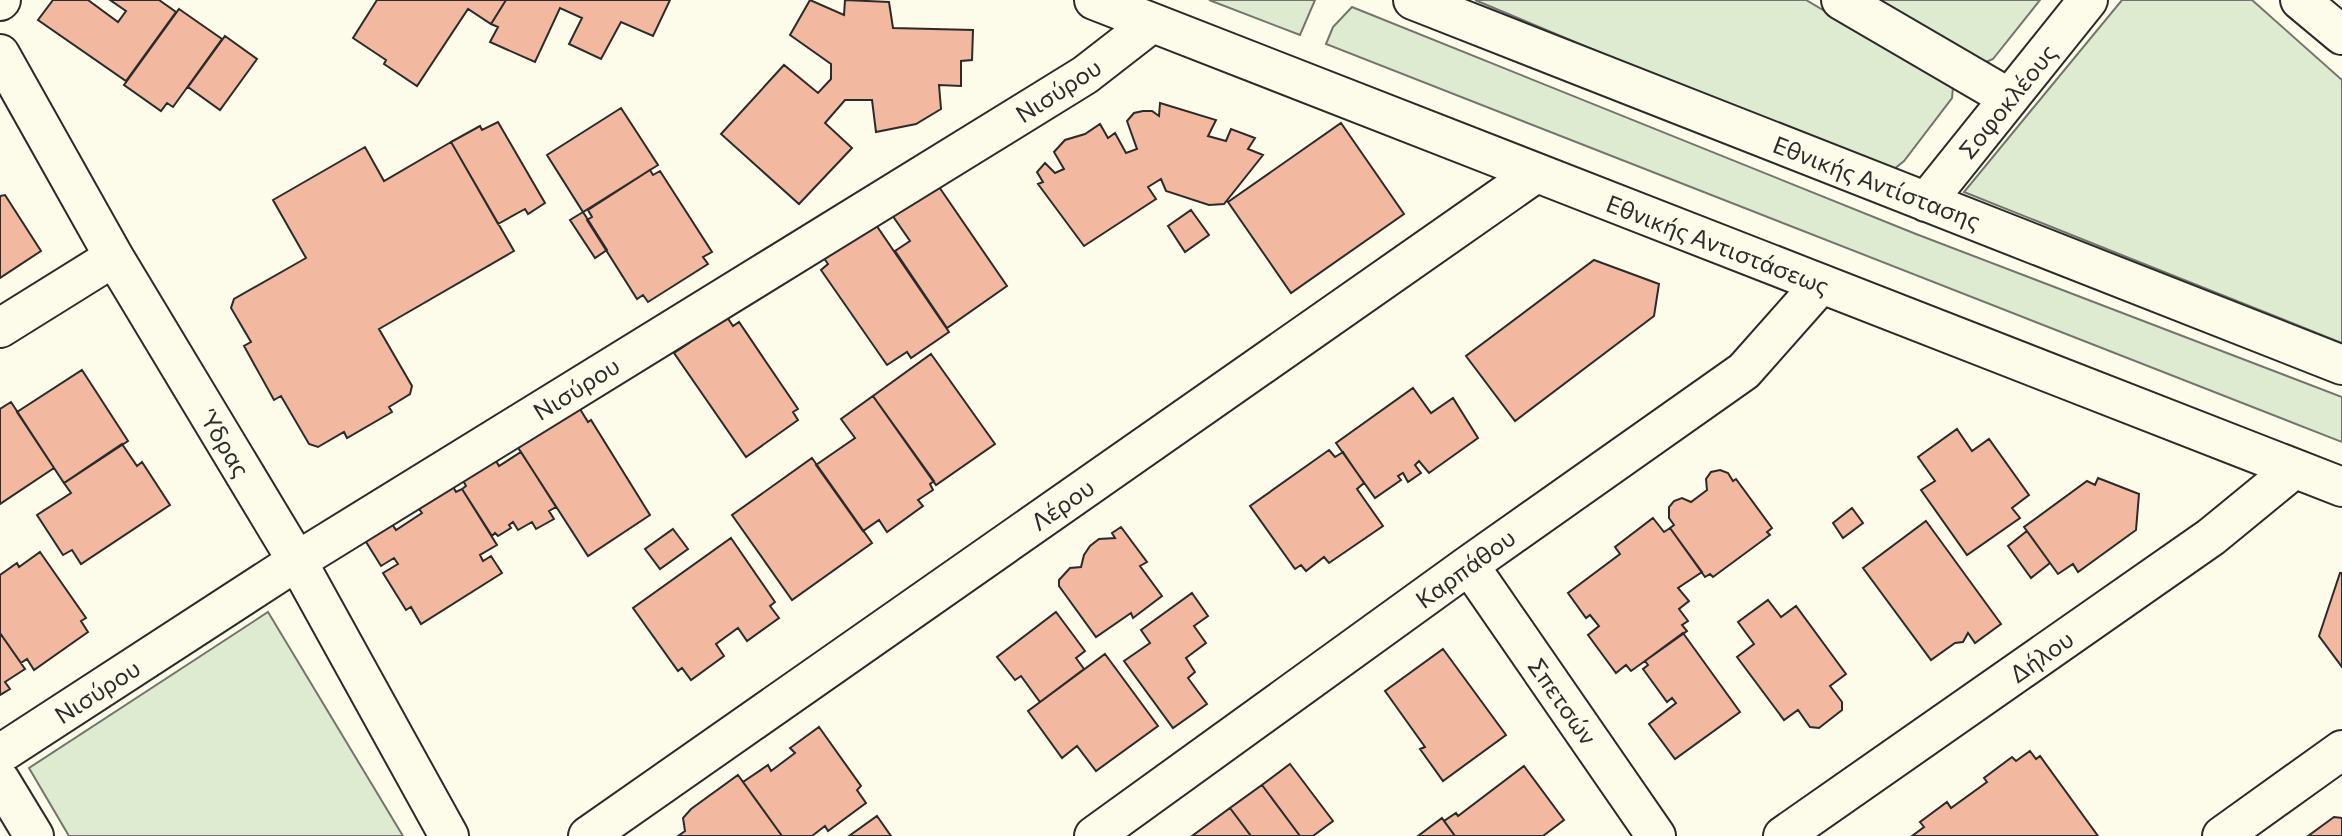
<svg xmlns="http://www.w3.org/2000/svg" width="2342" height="836" font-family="Commissioner,sans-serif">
	<rect width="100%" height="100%" fill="#fdfbea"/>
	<path fill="#deebd1" stroke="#74746e" stroke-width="2" d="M1209 0H1315L1300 35Z
		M1475 0H1806L1953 87 1952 98 1904 161 1893 170 1682 87Z
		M1868 0H2040L1993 59 1984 63Z
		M2122 0H2252L2342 80V343L1964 192Z
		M1352 7 1916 234 2342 397V442L1326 44 1333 27Z
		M268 612 403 836H69L29 768Z"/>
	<path fill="#f2b8a0" stroke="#2b2b2b" stroke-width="2" d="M53 0H88L118 22 126 11 110 0H159L176 12 126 81 38 20Z
		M377 0H506L491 24 468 9 417 86 384 64 386 60 353 38Z
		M506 0H670L653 36 621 22 601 59 569 44 582 18 560 8 535 62 490 42 498 27 491 24Z
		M810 0 844 15 845 0 889 2 893 28 973 30 972 60 961 61V86L939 85 941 109 916 124 876 132 872 100H845L825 123 852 148 799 204 721 134 784 65 818 93 831 79V64L790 35Z
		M179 9 222 39 173 107 167 103 161 111 124 85Z
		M225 36 257 59 220 110 188 87Z
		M1160 103 1216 120 1208 136 1226 141 1231 129 1255 138 1248 149 1263 155 1224 204 1209 205 1166 191 1161 179 1148 187 1156 199 1084 246 1038 184 1043 182 1037 172 1045 163 1055 173 1064 169 1054 152 1065 140 1085 134 1100 124 1108 138 1115 133 1126 153 1137 149 1127 121 1134 113 1143 111H1152L1159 116Z
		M621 108 658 165 583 212 547 155Z
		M498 122 545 203 528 214 525 209 498 224 451 142 480 126 482 130Z
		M1341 123 1404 214 1291 293 1228 202Z
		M451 142 514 251 379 329 412 386 410 394 389 407 392 412 347 438 344 432 318 447 309 444 281 396 274 400 244 346 251 342 231 308 234 299 306 258 273 200 365 147 384 181Z
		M650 170 653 175 660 171 712 252 703 257 708 264 648 302 643 295 637 299 587 220 592 217 588 210Z
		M935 181 1007 286 947 328 895 251 910 241 890 212Z
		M5 195 41 251 0 278V196Z
		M1191 210 1209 235 1185 252 1168 226Z
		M583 212 607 250 595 258 570 220Z
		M872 219 949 332 911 358 907 352 887 365 821 270 828 264 821 254Z
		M1594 260 1659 284 1654 316 1515 421 1466 356Z
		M723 311 733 326 739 322 798 409 793 412 798 420 746 457 674 353 689 343 686 338Z
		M931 354 995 444 936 485 873 396Z
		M82 370 128 441 64 483 17 412Z
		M1413 388 1431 413 1453 398 1478 438 1429 473 1419 461 1415 465 1421 473 1408 482 1403 473 1398 476 1401 480 1375 498 1336 443Z
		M873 396 934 481 930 484 933 490 918 500 923 506 887 532 879 520 863 531 816 465 855 438 841 419Z
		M11 402 54 468 0 504V409Z
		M580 409 588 422 591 420 650 515 588 556 517 446Z
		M1957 429 1972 451 1989 439 2029 495 2012 508 2020 518 1967 555 1921 490 1935 481 1918 457Z
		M122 444 137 466 142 462 170 505 81 564 72 550 63 555 37 515 71 493 64 483Z
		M1329 450 1335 457 1343 452 1364 483 1357 489 1383 526 1329 563 1324 557 1306 571 1301 565 1295 569 1250 506Z
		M521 452 556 507 549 511 554 519 536 529 532 522 518 530 513 522 509 525 511 528 498 536 495 533 492 536 462 489 466 486 460 475 492 454 499 466Z
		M812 458 872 543 792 600 732 515Z
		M1720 470 1728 473 1733 481 1736 479 1772 528 1767 532 1770 535 1713 577 1710 574 1705 577 1670 528 1674 525 1669 518V507L1674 501 1682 498 1691 502 1707 490 1706 479 1711 472Z
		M2098 478 2139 494 2136 530 2078 572 2073 564 2058 574 2024 527 2087 481 2095 485Z
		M451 483 456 492 462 489 497 545 480 555 483 561 491 556 502 573 421 624 411 607 406 610 383 573 398 564 394 558 381 566 363 537 390 521 396 530 422 513 416 505Z
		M1852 508 1863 523 1843 538 1833 523Z
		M1653 518 1664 532 1670 528 1702 572 1678 588 1689 601 1679 609 1688 621 1682 625 1687 631 1631 671 1626 665 1616 673 1588 635 1599 626 1590 615 1586 618 1568 593 1620 554 1615 547Z
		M1926 521 2001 624 1975 643 1968 633 1963 642 1955 643 1931 660 1863 568Z
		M1121 527 1147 562 1140 566 1162 596 1133 618 1131 613 1096 637 1059 586V580L1070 568 1081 567 1084 555 1090 546 1099 539 1115 538 1112 533Z
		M673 529 688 549 660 569 645 549Z
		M2027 531 2050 563 2031 578 2008 546Z
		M731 538 775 602 770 606 779 618 747 641 738 628 716 644 724 656 691 680 682 668 678 671 633 608Z
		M40 552 86 618 81 621 88 632 34 670 27 659 21 663 0 633V575L17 563 19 567Z
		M2340 573H2342V667L2319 636Z
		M1192 593 1208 616 1194 626 1206 643 1186 658 1195 672 1188 678 1207 704 1173 728 1124 661 1150 643 1141 630Z
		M1768 600 1781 617 1796 606 1846 674 1830 686 1842 702V710L1819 728 1810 727 1798 710 1784 720 1737 657 1754 644 1738 622Z
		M1056 612 1085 651 1076 658 1084 669 1040 702 1021 676 1015 680 997 657Z
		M0 633 25 669 5 682 10 689 0 695Z
		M1683 633 1740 712 1675 759 1649 724 1676 703 1672 698 1667 702 1643 669 1648 665 1645 661Z
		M1443 649 1506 735 1443 781 1420 749 1425 747 1385 691Z
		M1105 654 1158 726 1096 771 1077 746 1062 758 1028 711Z
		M819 727 861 786 857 790 866 803 828 831 825 826 812 836H782L743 782 768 765 771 771 795 753 790 748Z
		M2030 751 2036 759 2040 756 2098 836H1912L1924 827 1920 822 1947 802 1951 808 1987 782 1984 778 2012 757 2016 761Z
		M1290 764 1333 821 1313 836H1300L1262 785Z
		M1524 766 1564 820 1543 836H1455L1444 821 1456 813 1458 816Z
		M738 775 782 836H678L685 831 683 818 691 809Z
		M1262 785 1300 836H1251L1230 808Z
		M1230 808 1251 836H1192Z
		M877 816 891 836H849Z
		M2334 817 2342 818V836H2308Z
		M1442 818 1455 836H1418Z"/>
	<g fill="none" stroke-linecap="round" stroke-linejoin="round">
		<g stroke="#2b2b2b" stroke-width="42">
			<path id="street" d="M1413 0 2342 365
				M1841 0 2009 98
				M2300 0 2342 35
				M0 54 114 257 297 561 449 836
				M1926 202 2088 0
				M0 328 114 257
				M1469 565 1656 836
				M0 754 297 561 1085 75 1152 23
				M0 780 34 836
				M588 836 1536 173
				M1094 836 1469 565 1744 371 1821 284
				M1783 836 2211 537 2294 469
				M2222 836 2342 750"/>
		</g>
		<g stroke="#2b2b2b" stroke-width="42">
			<path id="secondary" d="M1094 0 2342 487
				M0 1 1 0"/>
		</g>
		<use href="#street" stroke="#fdfbea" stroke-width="38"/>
		<use href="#secondary" stroke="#fdfbea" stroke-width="38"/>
	</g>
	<g text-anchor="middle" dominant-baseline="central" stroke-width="5" stroke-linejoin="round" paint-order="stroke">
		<g font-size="24" fill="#2b2b2b" stroke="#fdfbea">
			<text transform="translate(1058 90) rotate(-33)">Νισύρου</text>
			<text transform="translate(2007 101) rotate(-51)">Σοφοκλέους</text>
			<text transform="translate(1877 182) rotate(21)">Εθνικής Αντίστασης</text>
			<text transform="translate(1718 244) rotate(21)">Εθνικής Αντιστάσεως</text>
			<text transform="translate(576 388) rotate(-32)">Νισύρου</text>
			<text transform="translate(226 444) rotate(59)">Ύδρας</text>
			<text transform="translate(1062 504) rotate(-35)">Λέρου</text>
			<text transform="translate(1465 568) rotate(-36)">Καρπάθου</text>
			<text transform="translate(2041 656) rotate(-35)">Δήλου</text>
			<text transform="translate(97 691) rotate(-33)">Νισύρου</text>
			<text transform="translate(1563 701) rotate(55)">Σπετσών</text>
		</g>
	</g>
</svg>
